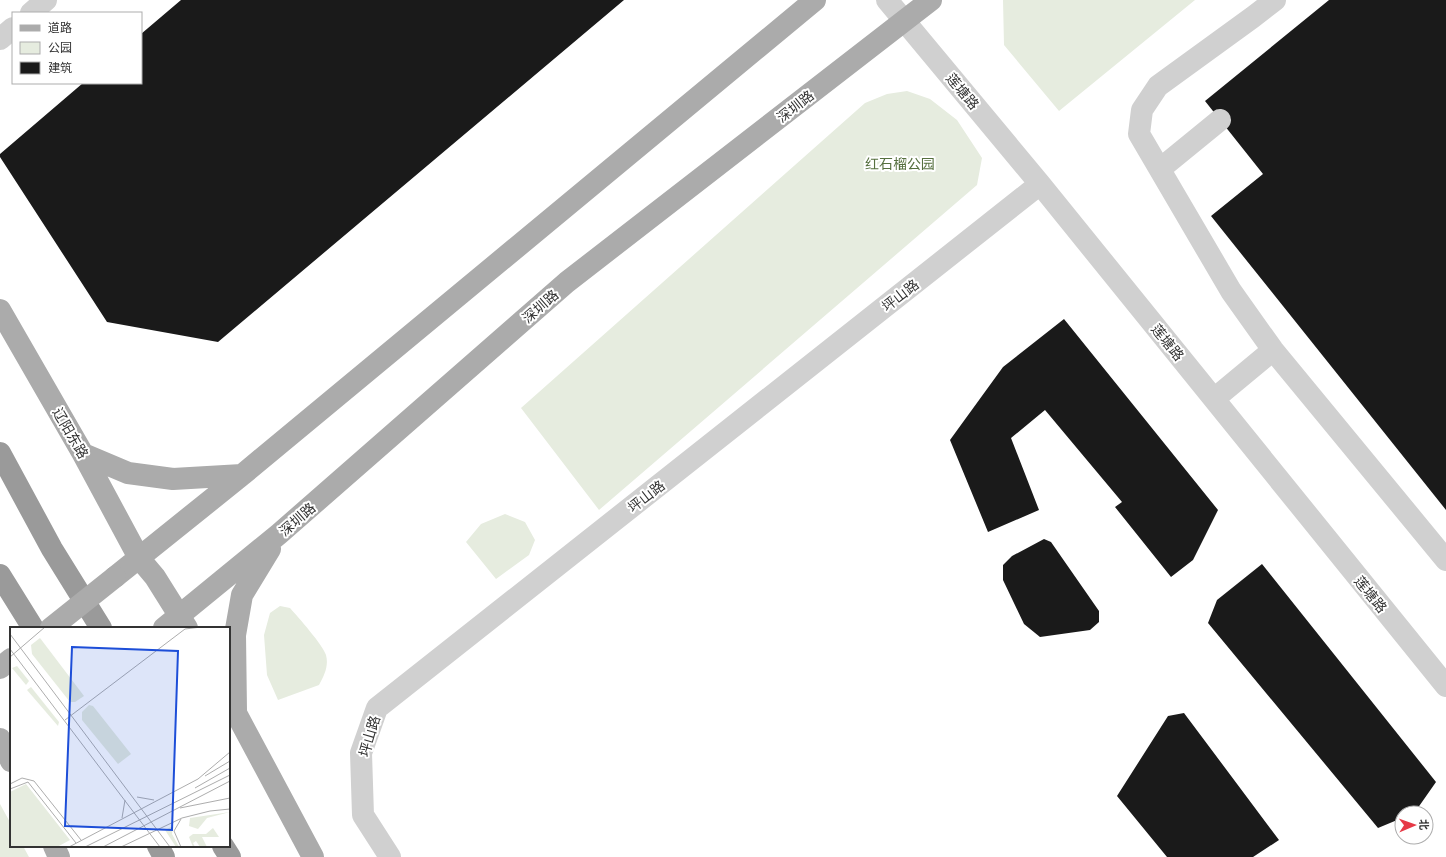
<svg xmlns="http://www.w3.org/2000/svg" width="1446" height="857" font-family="Inter,'Noto Sans SC',sans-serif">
	<rect width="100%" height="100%" fill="#fff"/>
	<path fill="#e6ecdf" d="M1003 0H1195L1059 111 1004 45Z
		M907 91 930 99 957 120 982 158 977 185 599 510 521 408 865 103 887 94Z
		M505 514 525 522 535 540 529 555 496 579 466 542 481 524Z
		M280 606 290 608C298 617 323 645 326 655 329 666 324 676 319 685L278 700 267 675 264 635 270 613Z
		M0 804 11 824V846H23L29 857H0Z"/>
	<path fill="#1a1a1a" d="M181 0H624L218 342 107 322 0 157V154L83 83H141V34Z
		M1329 0H1446V510L1211 216 1263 174 1205 101Z
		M1064 319 1218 510 1193 560 1171 577 1115 507 1122 502 1045 410 1011 438 1039 510 988 532 950 440 1003 367Z
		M1044 539 1051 542 1099 611V622L1090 630 1040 637 1024 624 1003 580V565L1012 556Z
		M1262 564 1436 782 1415 812 1402 813V818L1378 828 1208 623 1217 600Z
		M1184 713 1279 840 1253 857H1167L1117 796 1168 716Z"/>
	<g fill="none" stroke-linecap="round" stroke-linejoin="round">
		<path stroke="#d0d0d0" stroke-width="22" d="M887 0 1040 184 1446 686
			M1275 0 1253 17 1158 86 1142 110 1139 134 1231 291 1273 350 1446 560
			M31 13 46 0
			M0 39 13 28
			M1160 169 1220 120
			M1214 399 1273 350
			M390 857 363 815 361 753 377 708 1040 184"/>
		<path stroke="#ababab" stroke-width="22" d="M0 310 83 454 139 558 155 577 187 628
			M83 454 128 473 173 479 242 475
			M115 577 242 475 815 0
			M164 628 279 534 567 282 931 0
			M0 668 11 659
			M229 700 313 857
			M236 711 235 635 242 595 270 549
			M0 739 11 761
			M54 846 59 857"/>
		<path stroke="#9a9a9a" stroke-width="22" d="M0 453 52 549 101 628
			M0 575 33 628
			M158 846 164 857
			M223 846 230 857"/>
		<path stroke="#ababab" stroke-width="22" d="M51 628 115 577"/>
	</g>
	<g text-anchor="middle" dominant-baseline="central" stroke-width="4" stroke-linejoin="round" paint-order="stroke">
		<g font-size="14" fill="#333" stroke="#fff">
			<text transform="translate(963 91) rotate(50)">莲塘路</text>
			<text transform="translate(795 106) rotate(-38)">深圳路</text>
			<text transform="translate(900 295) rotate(-38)">坪山路</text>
			<text transform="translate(540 306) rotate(-41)">深圳路</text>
			<text transform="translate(1168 342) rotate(51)">莲塘路</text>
			<text transform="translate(71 433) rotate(60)">辽阳东路</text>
			<text transform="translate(646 496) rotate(-38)">坪山路</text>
			<text transform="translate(297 519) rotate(-41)">深圳路</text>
			<text transform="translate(1371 594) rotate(51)">莲塘路</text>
			<text transform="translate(369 736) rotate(-74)">坪山路</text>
		</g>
		<g font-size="14" fill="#56703f" stroke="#fff">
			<text x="900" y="163">红石榴公园</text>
		</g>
	</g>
	<g transform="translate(10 627)">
		<rect width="220" height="220" fill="#fff"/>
		<path d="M30 11 74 69 65 75H60L22 27 21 18ZM7 39 19 54 16 58 2 41ZM21 60 49 95 48 99 17 63ZM79 78 83 79 121 127 108 137 72 93V85ZM16 157 60 213 47 220H0V165ZM220 185 197 191 188 202 179 199 180 191ZM163 199 162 207 169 220H166L155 203ZM203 201 209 210H192L197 220H190L186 214 183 216 185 220H183L179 210 183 207H196Z" fill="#e6ecdf"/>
		<path fill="none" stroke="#adadad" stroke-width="1" d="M175 2 191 0M0 7 160 220M0 22 150 220M0 30 35 0M55 93 175 2M195 149 220 134M0 157 12 151 24 154 71 213M185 161 220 141M0 162 18 155 66 216M127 170 144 173M170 181 220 171M112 191 115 173M59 220 188 152 220 125M75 220 220 148M93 220 220 154M111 220 172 191 200 184 220 182M171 220 164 204 171 192"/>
		<path fill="#1d4ed8" fill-opacity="0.15" stroke="#1d4ed8" stroke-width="2" d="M62 20 168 24 162 203 55 199Z"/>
		<rect width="220" height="220" fill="none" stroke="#333" stroke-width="2"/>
	</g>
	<rect x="12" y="12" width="130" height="72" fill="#ffffff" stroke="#adadad"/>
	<rect x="20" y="25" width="20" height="6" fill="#ababab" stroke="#adadad"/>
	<text x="48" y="32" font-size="12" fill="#333333">道路</text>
	<rect x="20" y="42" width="20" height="12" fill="#e6ecdf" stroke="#adadad"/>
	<text x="48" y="52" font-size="12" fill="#333333">公园</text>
	<rect x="20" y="62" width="20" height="12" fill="#1a1a1a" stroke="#adadad"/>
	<text x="48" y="72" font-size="12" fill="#333333">建筑</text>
	<g transform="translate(1414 825) rotate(88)"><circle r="19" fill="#ffffff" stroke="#adadad"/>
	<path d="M0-3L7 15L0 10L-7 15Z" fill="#e63946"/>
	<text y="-6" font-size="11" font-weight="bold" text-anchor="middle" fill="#333333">北</text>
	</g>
</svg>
